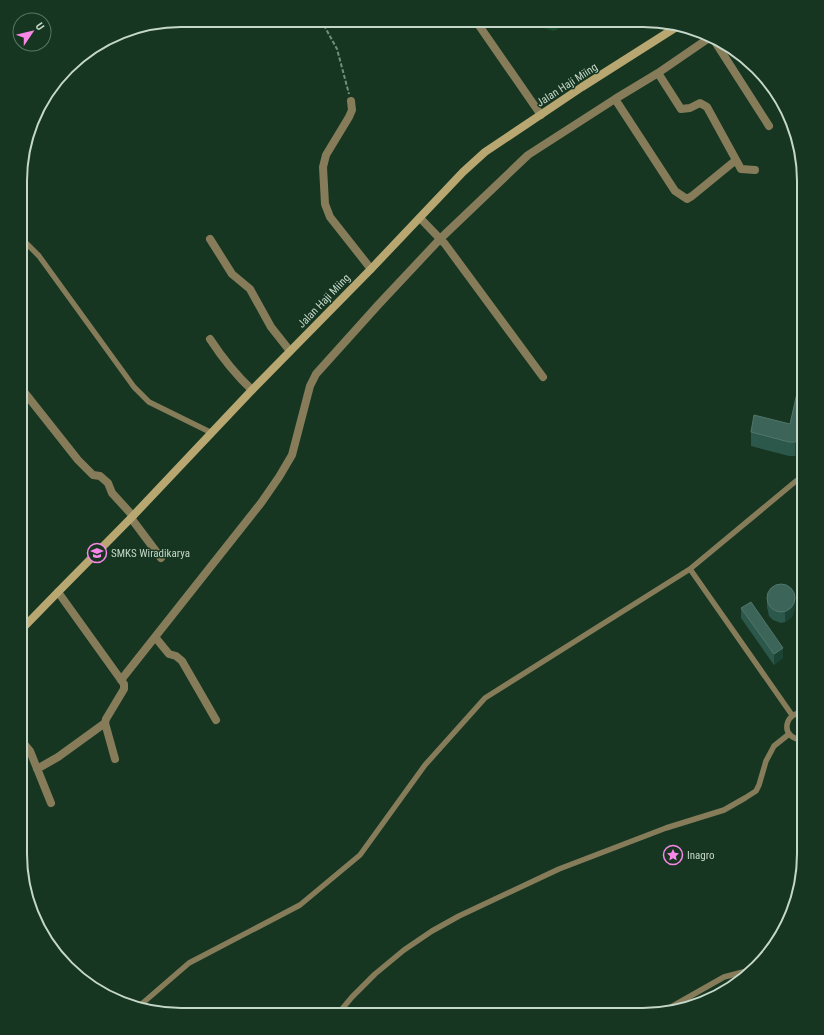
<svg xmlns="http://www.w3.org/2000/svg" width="824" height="1035" font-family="'Roboto Condensed',sans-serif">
	<defs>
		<pattern id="forest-firs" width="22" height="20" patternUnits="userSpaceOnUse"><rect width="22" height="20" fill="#1a4d2d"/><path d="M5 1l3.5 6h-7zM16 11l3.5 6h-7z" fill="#3a664a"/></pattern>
	</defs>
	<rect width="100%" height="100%" fill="#163621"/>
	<path fill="url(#forest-firs)" d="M520 21H572L554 31Z"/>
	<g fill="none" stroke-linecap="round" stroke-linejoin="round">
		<path stroke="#758e7c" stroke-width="2" stroke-dasharray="4 2" stroke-linecap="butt" d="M321 20 337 49 349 94"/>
		<path stroke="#867c5a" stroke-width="5.5" d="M21 238 39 256 134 387 149 402 212 433
			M690 569 792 715
			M804 740C776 739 787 708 804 714
			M137 1008 189 963 300 905 360 855 425 765 485 698 690 569 796 481 804 476
			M664 1011 724 977 747 971
			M337 1015 352 997 375 974 404 950 432 931 459 916 559 869 666 828 724 810 745 798 756 791 759 785 766 761 774 746 789 734"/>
		<path stroke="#867c5a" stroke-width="8" d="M478 24 541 115
			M714 40 769 126
			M658 73 681 109 690 108 700 103 707 107 741 169 755 170
			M615 99 675 191 687 199 692 196 736 160
			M351 101 352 110 349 117 326 155 323 167 325 204 330 217 371 269
			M420 218 445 244 543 377
			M210 239 232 274 250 289 271 327 290 351
			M210 339C223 359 234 373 252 390
			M21 388 78 460 93 475 100 476 108 483 112 493 133 516
			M131 518 161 558
			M58 592 124 684V689L106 719 105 723 115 759
			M155 637 169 654 176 656 182 661 216 720
			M121 680 261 503 279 477 292 455 310 386 316 374 379 304 440 239 528 155 615 99 658 73 709 38
			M20 739 30 751 51 803
			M37 769 58 757 105 723"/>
		<path stroke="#b8a771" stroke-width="8" d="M20 631 58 592 131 518 252 390 371 269 463 172 485 152 582 87 678 26"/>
	</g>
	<path fill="#2c574b" d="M804 395V448L802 451 795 456H789L751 446V432L790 424Z
		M767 597 795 608 792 617 785 622 781 623 773 620 769 616 767 607Z
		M741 608 783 658 774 665 741 618Z"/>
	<path fill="#1c4434" d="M804 434V448L802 451 795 456V442Z
		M795 598V608L792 617 785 622V611Z
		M783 648V658L774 665V654Z"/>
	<path fill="#3c6458" stroke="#52766a" d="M797 393 804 395V434L802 437 795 442H789L751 432 754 415 790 424Z
		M767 598a14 14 0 1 1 28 0a14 14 0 1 1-28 0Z
		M751 602 783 648 774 654 741 608Z"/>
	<defs>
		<g id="school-ring" transform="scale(1)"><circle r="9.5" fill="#163621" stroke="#f987e8" stroke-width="1.5"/><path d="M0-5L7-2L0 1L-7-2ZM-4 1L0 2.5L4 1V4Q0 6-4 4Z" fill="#f987e8"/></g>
		<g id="sight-ring" transform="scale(1)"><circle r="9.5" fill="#163621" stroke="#f987e8" stroke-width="1.5"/><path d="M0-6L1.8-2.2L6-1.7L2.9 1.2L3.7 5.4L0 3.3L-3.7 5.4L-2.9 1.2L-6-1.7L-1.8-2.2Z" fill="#f987e8"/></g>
	</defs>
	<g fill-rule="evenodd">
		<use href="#school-ring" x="97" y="553"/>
		<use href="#sight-ring" x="673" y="855"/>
	</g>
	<g text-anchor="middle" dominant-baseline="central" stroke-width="3" stroke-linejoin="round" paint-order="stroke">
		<g font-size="11" fill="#c5d7c9" stroke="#163621">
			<text transform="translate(567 85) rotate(-33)">Jalan Haji Miing</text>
			<text transform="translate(324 301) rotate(-46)">Jalan Haji Miing</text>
		</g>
		<g font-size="11" fill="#c5d7c9" stroke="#163621" text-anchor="start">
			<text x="111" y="553">SMKS Wiradikarya</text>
			<text x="687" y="855">Inagro</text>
		</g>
	</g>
	<path d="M0 0H824V1035H0ZM181 27H643A154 154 0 0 1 797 181V854A154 154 0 0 1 643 1008H181A154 154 0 0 1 27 854V181A154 154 0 0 1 181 27Z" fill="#163621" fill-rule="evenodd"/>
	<path fill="none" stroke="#c5d7c9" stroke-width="2" d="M181 27H643A154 154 0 0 1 797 181V854A154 154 0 0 1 643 1008H181A154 154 0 0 1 27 854V181A154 154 0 0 1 181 27Z"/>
	<g transform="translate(32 32) rotate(55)"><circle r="19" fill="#163621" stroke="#5c7664"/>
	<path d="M0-3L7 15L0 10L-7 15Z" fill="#f987e8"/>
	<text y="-6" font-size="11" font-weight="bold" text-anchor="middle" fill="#c5d7c9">U</text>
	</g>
</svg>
